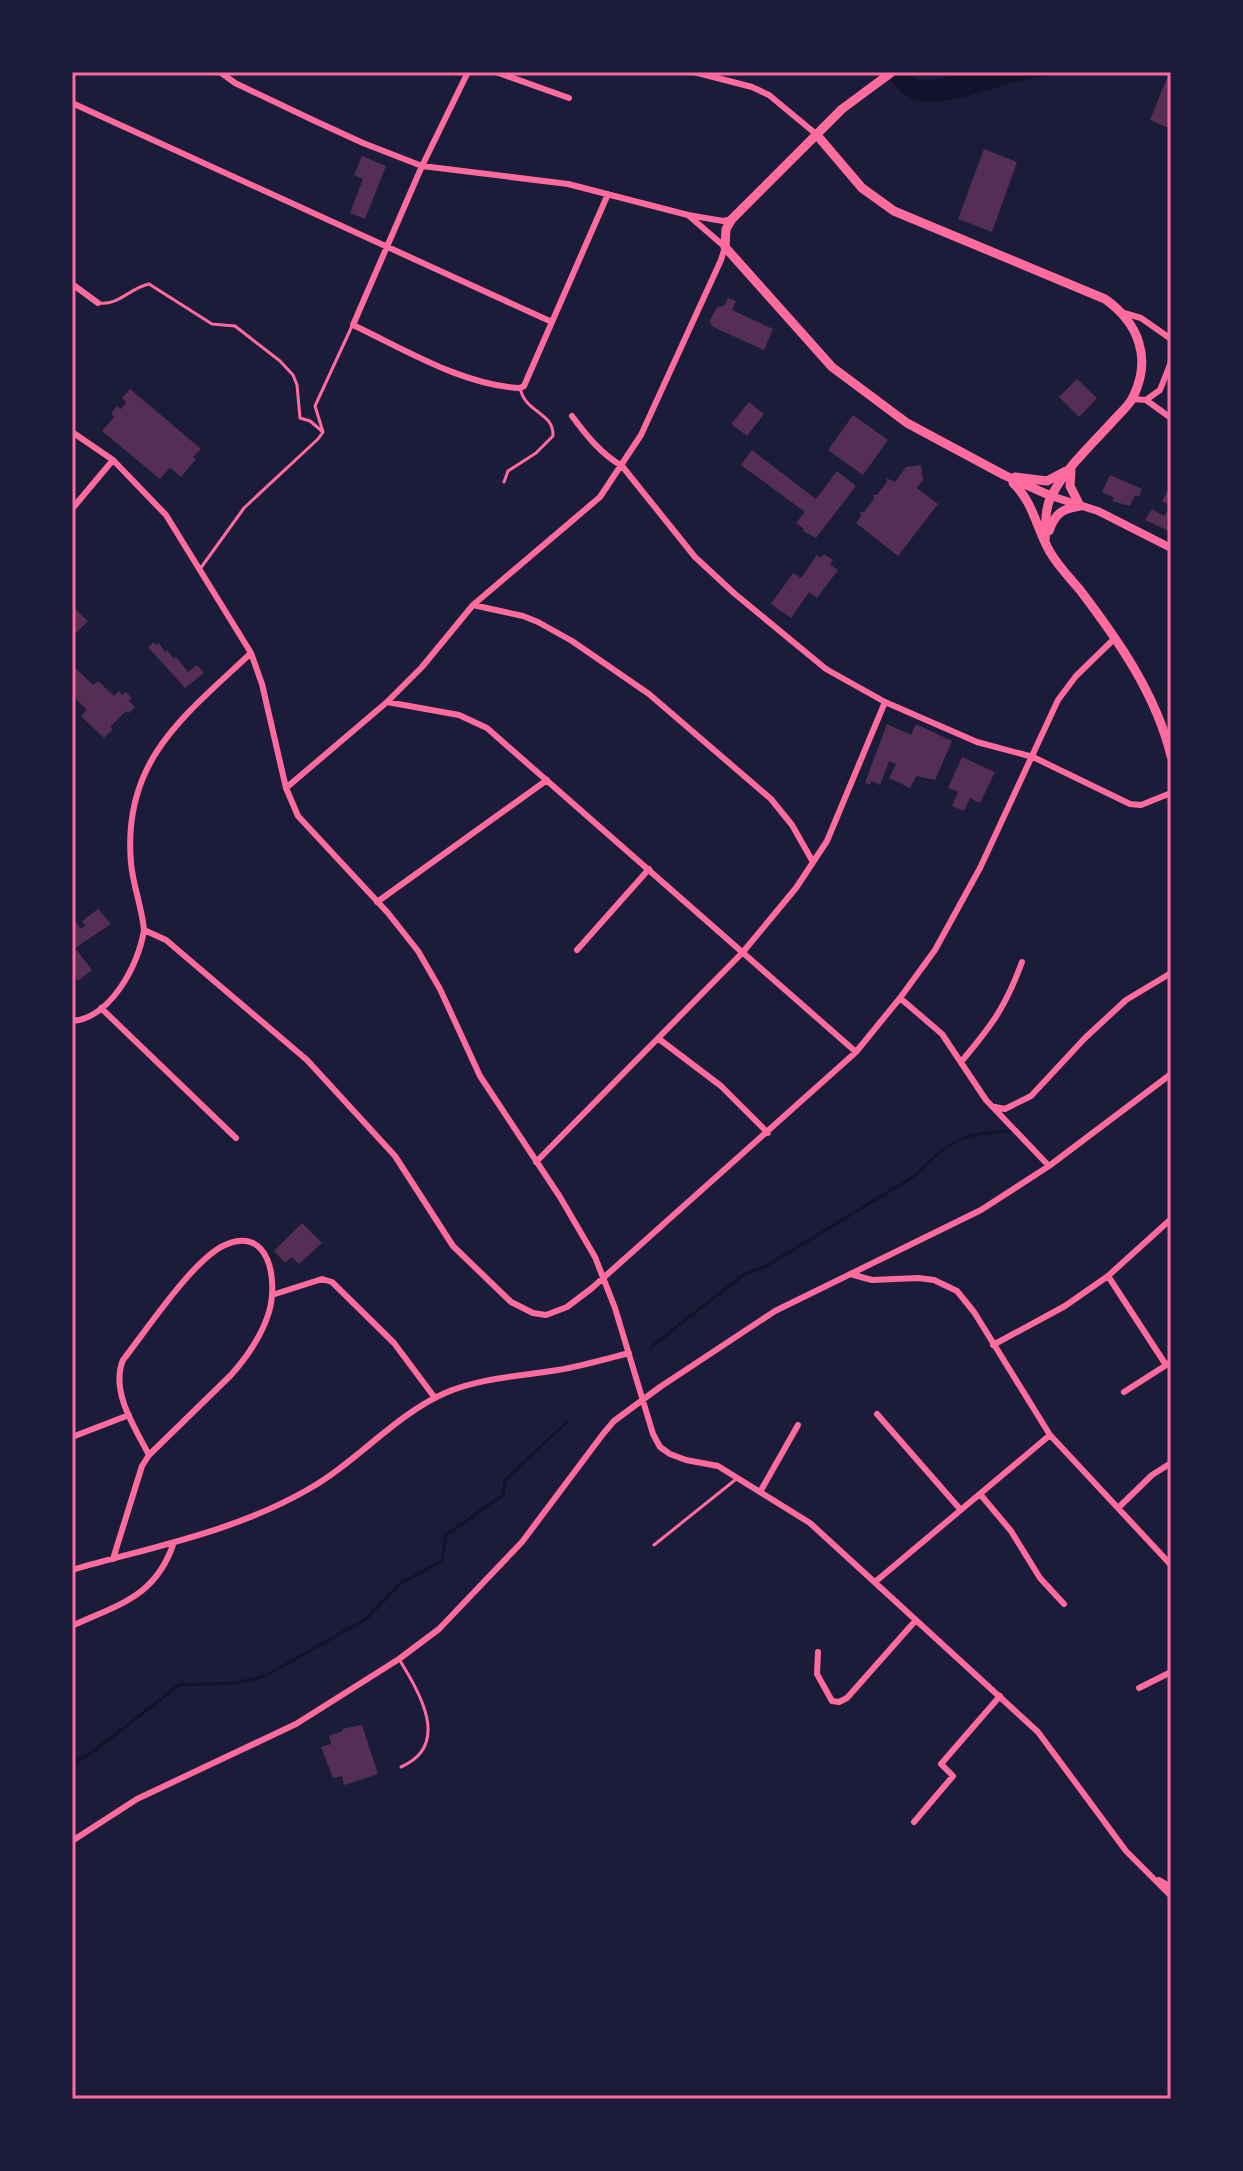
<svg xmlns="http://www.w3.org/2000/svg" width="1243" height="2171" font-family="'Nunito Sans',sans-serif">
	<rect width="100%" height="100%" fill="#1b1b3a"/>
	<path fill="#12122b" d="M888 72H911L914 78C935 84 949 75 969 72 999 68 1045 72 1076 72 1056 75 1035 77 1015 82 985 89 923 119 897 88 893 84 890 77 888 72Z"/>
	<g fill="none" stroke-linecap="round" stroke-linejoin="round">
		<path stroke="#12122b" stroke-width="3" d="M651 1347 743 1275 768 1265 916 1175C950 1140 961 1134 1010 1131
			M72 1764 94 1751 179 1685 236 1683 265 1676 366 1619 401 1583 442 1561 446 1535 503 1495 505 1480 568 1421"/>
	</g>
	<path fill="#542f53" d="M1167 78 1171 79V129L1150 120Z
		M984 149 1017 162 992 232 958 219Z
		M362 156 386 166 365 219 350 213 363 179 354 175Z
		M728 298 736 301 732 310 773 329 764 350 711 326 712 324 709 322 717 307 724 306Z
		M1077 379 1097 398 1079 417 1059 397Z
		M130 389 201 449 193 457 196 459 181 477 170 468 160 479 102 431 114 417 111 413 117 406 121 409 126 402 122 398Z
		M749 402 764 414 747 436 731 424Z
		M853 415 888 440 863 475 828 450Z
		M752 450 816 499 837 471 856 486 816 538 803 531 804 529 796 523 805 512 741 465Z
		M921 465 923 480 917 488 938 504 898 556 856 523 861 516 860 512H864L874 499 873 495H877L887 482 886 478 895 482 906 467Z
		M1110 475 1142 489 1139 497 1135 495 1130 506 1112 501 1114 498 1102 492Z
		M1171 485V532L1145 520 1152 509 1164 516 1170 506 1162 501Z
		M824 554 833 560 830 564 838 570 817 598 809 592 791 618 771 604 793 573 801 578 817 555 820 558Z
		M72 606 88 621 72 637Z
		M154 642 156 645 159 643 165 652 167 650 174 659 176 657 188 672 197 665 204 673 185 688 148 647Z
		M72 665 93 685 98 681 114 696 119 691 122 695 126 692 132 698 129 701 135 707 129 713 126 711 110 727 113 729 104 738 81 716 87 710 72 695Z
		M887 724 911 735 916 724 952 741 935 780 916 776 910 788 889 778 896 764 889 761 880 785 871 781 870 785 865 783Z
		M962 757 995 772 980 803 970 798 964 811 952 806 958 792 948 788Z
		M98 909 111 924 75 948 92 970 78 981 72 973V918L81 929 85 925 82 921Z
		M302 1223 322 1243 299 1264 291 1257 285 1263 274 1251Z
		M362 1725 378 1774 344 1785 342 1776 333 1778 321 1747 331 1744 329 1736 343 1731 342 1729Z"/>
	<g fill="none" stroke-linecap="round" stroke-linejoin="round">
		<path stroke="#ff6b9d" stroke-width="3" d="M99 303C118 306 130 288 149 284L212 324 235 326 280 361 293 375 297 385 300 418 310 421 323 432
			M504 482 508 471 536 453 553 436C554 412 525 413 520 388
			M200 569 244 508 318 439 323 432 315 406 352 326
			M654 1545 735 1480
			M399 1659C419 1692 452 1745 401 1767"/>
		<path stroke="#ff6b9d" stroke-width="6" d="M220 72 235 83 315 121 363 143 422 166 568 184 688 215 723 221 732 219
			M468 72 422 166 353 325C404 349 462 385 520 388L524 386 608 194
			M496 72 569 98
			M694 72 752 87 769 95 816 134
			M72 103 552 322
			M72 284 98 303
			M1124 313 1141 318 1171 339
			M1132 399 1146 400 1171 418
			M1146 400 1160 390 1171 362
			M572 416C586 435 601 454 622 466L695 557 735 594 826 669 885 702 977 742 1033 757 1130 804 1141 805 1171 793
			M72 432 113 460 166 515 251 653 262 684 286 788 298 816 388 913 418 951 440 989 480 1076 560 1197 595 1257 615 1308 653 1434 660 1447 670 1454 686 1460 718 1466 810 1523 1038 1732 1126 1851 1171 1896
			M72 509 113 460
			M473 605 523 616 538 622 572 641 649 694 771 799 792 825 813 862
			M251 653C183 717 122 761 131 863 133 886 142 907 144 930L166 940 307 1060 395 1156 453 1246 511 1302 533 1313 546 1315 567 1307 592 1288 856 1052 900 998 935 950 980 868 1058 700 1076 676 1115 638
			M387 702 459 715 487 728 856 1052
			M286 788 387 702 422 667 473 605 600 497 641 435 721 260 725 247 688 215
			M377 902 547 780
			M577 950 649 869
			M900 998 942 1034 986 1100 1049 1166
			M101 1008 236 1138
			M72 1021C111 1018 139 964 144 930
			M659 1039 721 1086 768 1133
			M961 1062C992 1025 1005 1008 1022 962
			M995 1107 1005 1109 1031 1096 1085 1038 1126 1000 1171 973
			M536 1162 743 952 796 888 827 841 885 702
			M850 1274 872 1280 918 1278 934 1280 957 1291 974 1312 1050 1435 1171 1565
			M1108 1276 1166 1365
			M272 1295 322 1279 332 1282 394 1343 435 1398
			M993 1345 1065 1306 1108 1276 1171 1219
			M1124 1392 1171 1362
			M877 1414 960 1509
			M72 1437 129 1415
			M760 1492 798 1425
			M980 1494 1011 1531 1040 1578 1064 1604
			M1118 1508 1152 1475 1171 1463
			M113 1559 142 1466 149 1455 231 1375C247 1357 262 1335 269 1312 278 1281 270 1225 225 1245 193 1259 146 1331 123 1360 110 1391 135 1428 149 1455
			M72 1570C151 1547 234 1532 307 1490 357 1462 395 1415 445 1393 480 1378 521 1376 558 1370 582 1366 606 1359 629 1353
			M875 1582 1050 1435
			M72 1626C119 1604 156 1597 174 1542
			M818 1652 817 1674 832 1701 839 1702 847 1698 916 1620
			M1139 1688 1171 1672
			M914 1822 953 1776 941 1764 1000 1696
			M72 1841 137 1799 296 1724 399 1659 439 1629 522 1542 603 1434 614 1421 660 1387 775 1311 981 1210 1049 1166 1171 1074
			M1159 1880 1171 1887"/>
		<path stroke="#ff6b9d" stroke-width="8" d="M1051 496 1098 511 1171 548"/>
		<path stroke="#ff6b9d" stroke-width="9" d="M892 72 842 109 732 219 726 229 725 247 832 367 907 423 1004 475 1051 496
			M816 134 862 188 894 211 1105 299C1139 323 1152 359 1133 397 1129 406 1119 414 1113 421 1092 444 1068 466 1053 493 1044 507 1046 526 1045 542
			M1015 477 1047 481 1066 471
			M1013 483C1034 503 1036 528 1050 552 1058 566 1070 578 1080 590 1118 640 1156 694 1171 756
			M1049 531C1055 514 1061 509 1080 506L1070 486 1071 471"/>
	</g>
	<rect width="1243" height="2171" fill="none" stroke="#1b1b3a" stroke-width="148"/>
	<rect x="74" y="74" width="1095" height="2023" fill="none" stroke="#ff6b9d" stroke-width="3"/>
</svg>
